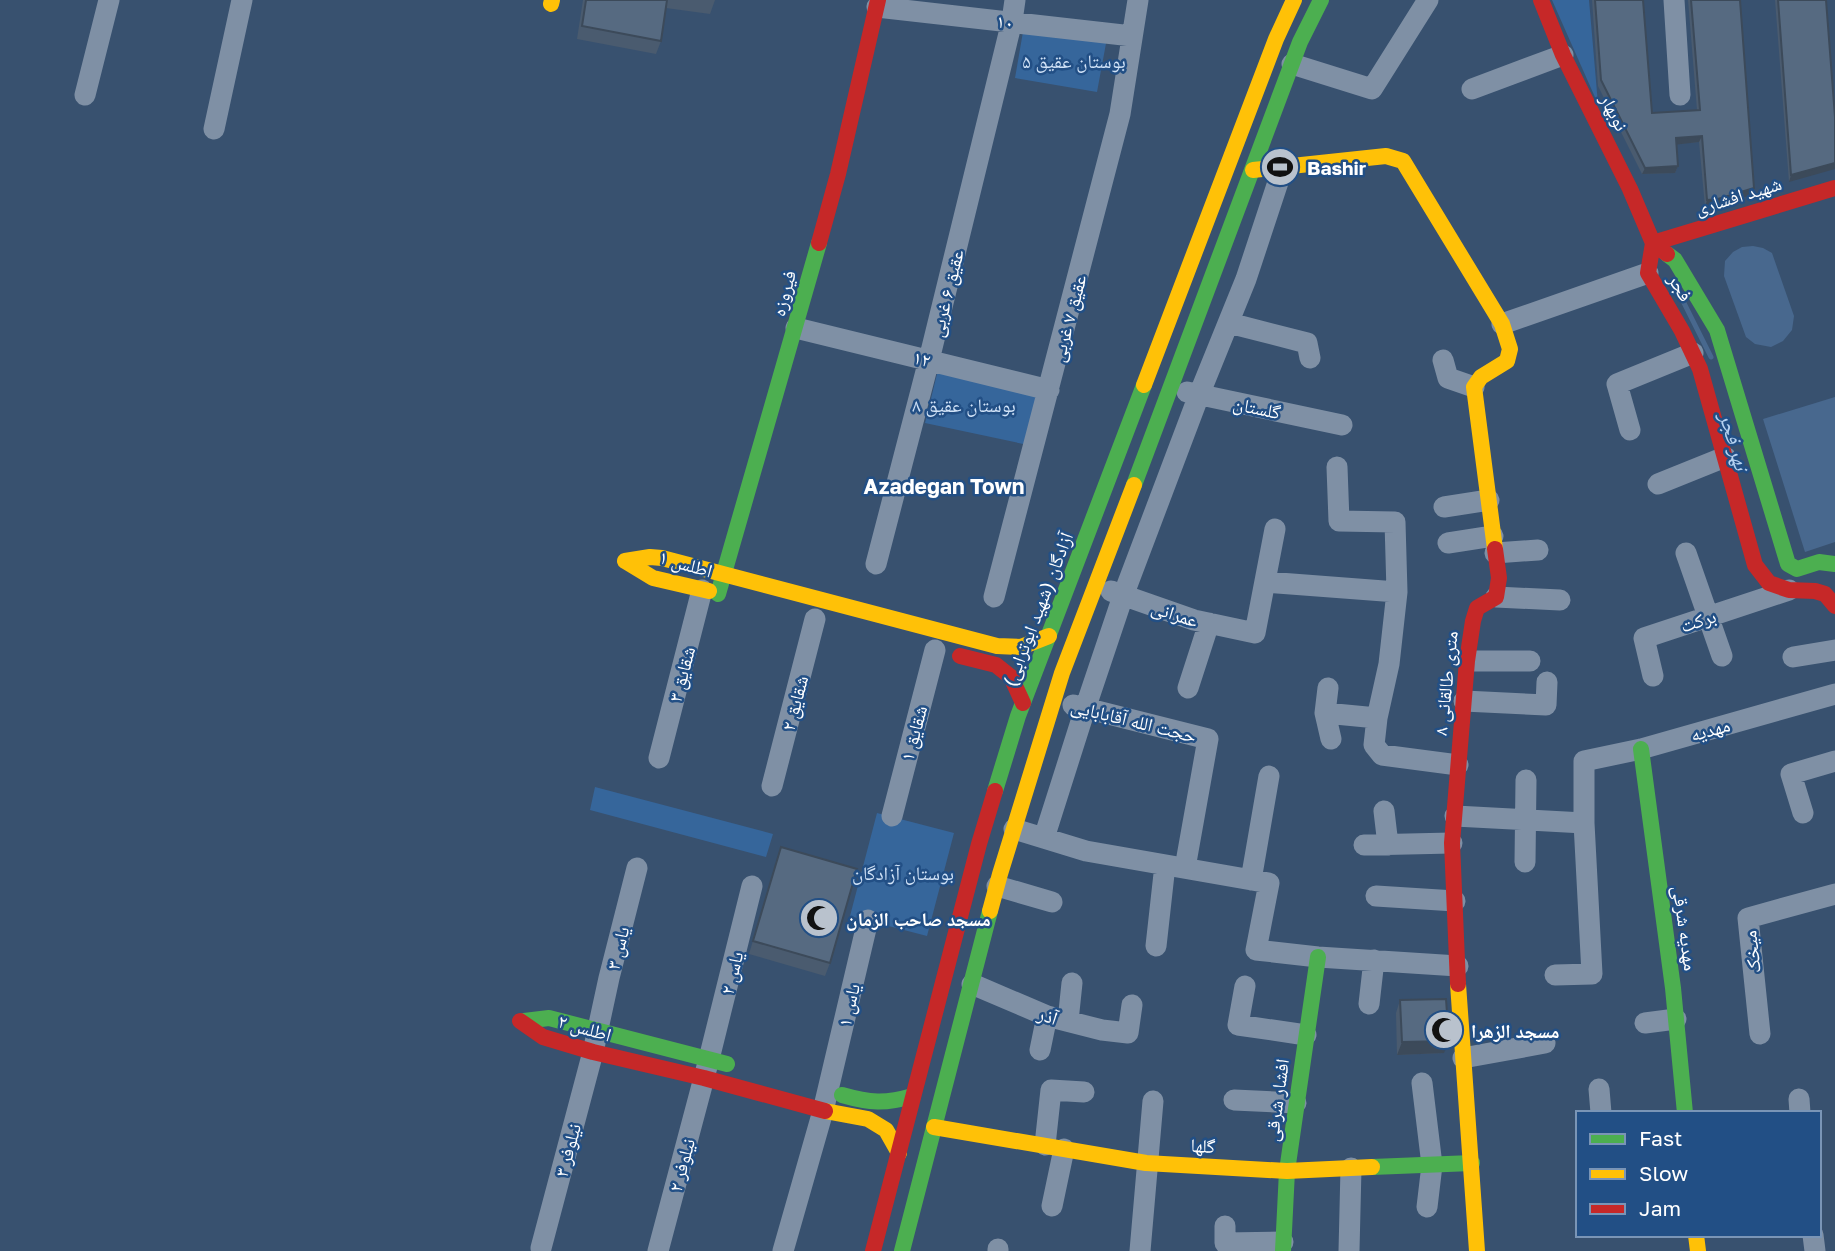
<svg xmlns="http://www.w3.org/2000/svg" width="1835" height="1251" font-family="'Golos Text','Noto Naskh Arabic',sans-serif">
	<rect width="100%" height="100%" fill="#38516f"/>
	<path fill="#36669b" d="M1552 0H1589L1598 104Z
		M1024 26 1107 38 1097 92 1015 78Z
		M938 370 1038 394 1028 445 925 423Z
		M595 787 773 834 766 857 590 810Z
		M877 813 954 833 927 936 850 916Z"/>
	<path fill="#48688e" d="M1753 246 1763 248 1772 253 1794 316 1792 330 1783 341 1771 347 1755 344 1746 337 1724 276 1725 261 1733 252 1742 247Z
		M1835 397V542L1805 552 1763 419Z"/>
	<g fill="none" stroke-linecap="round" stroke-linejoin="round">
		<path stroke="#48688e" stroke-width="5" d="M1684 303 1711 357"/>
		<path stroke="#7f90a5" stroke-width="21" d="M1674 0 1680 95
			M877 7 1132 36
			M1292 64 1372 89 1428 0
			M1472 89 1563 55
			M85 95 109 0
			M214 129 242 0
			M1229 323 1307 343 1310 358
			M1502 324 1648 273
			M796 328 1049 390
			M1443 360 1448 378 1474 387
			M1187 392 1342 425
			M1630 430 1617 384 1693 353
			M1337 467 1339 521 1395 522 1397 592
			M1658 484 1725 457
			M1444 507 1489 500
			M1448 543 1493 536
			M1495 553 1538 550
			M1686 553 1722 656
			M876 564 929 360 1012 21 1015 0
			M1265 582 1397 592 1389 664 1377 718 1374 745 1382 755 1458 765
			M1111 591 1194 620 1255 633 1275 529
			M994 597 1120 114 1138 0
			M1496 597 1560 600
			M1793 657 1835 650
			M1467 661H1530
			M1653 676 1644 638 1789 590
			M1188 688 1209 623
			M1328 688 1325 713 1331 739
			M1464 701 1546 705 1547 682
			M1073 705 1208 739 1185 868
			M1325 713 1377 718
			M659 758 702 590
			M772 786 815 619
			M1384 811 1388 845
			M1803 813 1791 774 1835 761
			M892 816 935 650
			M1455 816 1584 823
			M1014 829 1086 851 1269 883 1256 950 1318 957 1458 966
			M1044 838 1085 709 1123 596 1199 395 1246 279 1283 167
			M1364 845 1452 843
			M1525 862 1526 780
			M1251 880 1269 776
			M997 886 1052 902
			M1376 896 1455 901
			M1156 946 1165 865
			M1555 975 1592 974 1584 823V761L1641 749 1835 694
			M972 984 1047 1016 1102 1030 1128 1033 1132 1005
			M1245 986 1238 1025 1306 1035
			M1369 1004 1374 960
			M1068 1021 1072 983
			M1645 1023 1676 1019
			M1760 1034 1748 918 1835 894
			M1040 1050 1047 1016
			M1463 1058 1545 1043
			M1422 1083 1432 1165 1427 1207
			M1599 1089 1601 1113
			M1799 1099 1800 1113
			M1234 1100 1296 1103
			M1045 1145 1051 1090 1084 1092
			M1052 1206 1064 1149
			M1225 1226V1243L1283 1242
			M1813 1235 1815 1251
			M541 1248 593 1052 609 978 637 868
			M658 1251 709 1059 752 886
			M783 1251 823 1111 868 920
			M998 1251V1249
			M1140 1251 1153 1101
			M1349 1251 1351 1168"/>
		<path stroke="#4caf50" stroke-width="16" d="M1667 254 1675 260 1717 330 1788 564 1797 569 1819 562 1835 564
			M1134 485 1300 42 1321 0
			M718 594 819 243
			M1641 749 1673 988 1685 1113
			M995 791 1018 716 1144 385
			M524 1021 549 1018 727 1064
			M842 1095C870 1103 885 1104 913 1096
			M1372 1167 1472 1163
			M902 1251 990 911
			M1283 1251 1287 1171 1318 957"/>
		<path stroke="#ffc107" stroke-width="16" d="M551 4 552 0
			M1253 170 1386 156 1403 161 1502 324 1510 349 1507 361 1481 377 1474 387 1495 549
			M1144 385 1276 39 1294 0
			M625 561 650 557 662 558 997 646 1021 647 1049 636
			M625 561 653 578 709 591
			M990 911 1000 874 1062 673 1134 485
			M1458 984 1477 1251
			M825 1111 868 1119 886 1130 899 1153
			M934 1127 1146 1163 1287 1171 1372 1167
			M1696 1235 1698 1251"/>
		<path stroke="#c62828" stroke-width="16" d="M1541 0 1563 55 1630 189 1653 243 1667 254
			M819 243 838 174 878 0
			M1653 243 1648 273 1682 331 1700 369 1755 565 1769 583 1789 590 1815 591 1825 594 1835 606
			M1653 243 1835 188
			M960 656 996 665 1011 677 1023 703
			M1458 984 1452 843 1467 661 1473 621 1477 608 1496 597 1499 578 1495 549
			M520 1021 543 1037 593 1052 704 1078 825 1111
			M873 1251 979 844 995 791"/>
	</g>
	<path fill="#4a5b6f" d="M583 0H715L710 14 666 8 661 41 656 54 577 39Z
		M1592 0H1643L1652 113 1697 110 1688 0H1740L1752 195 1716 206 1705 207 1699 142 1676 144 1678 166 1675 173 1642 174 1598 86Z
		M1775 0H1826L1835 117 1789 182Z
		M781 847 830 963 825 976 749 954Z
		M1400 1000 1444 1053 1397 1055 1396 1013Z"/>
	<path fill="#3c4a5a" d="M1702 136 1699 142 1673 145 1676 138Z
		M1835 163V169L1789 182 1791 175Z
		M1678 166 1675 173 1642 174 1645 168Z
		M1754 188 1752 195 1716 206 1705 207 1707 200Z
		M1449 1041 1444 1053 1397 1055 1402 1042Z"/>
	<path fill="#566a81" stroke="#3c4a5a" stroke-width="2" d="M586 0H667L661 41 582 26Z
		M1595 0H1643L1652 113 1700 110 1691 0H1740L1754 188 1718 199 1707 200 1702 136 1676 138 1678 166 1645 168 1601 80Z
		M1778 0H1826L1835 117V163L1791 175Z
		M781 847 857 869 830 963 753 941Z
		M1446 999 1449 1041 1402 1042 1400 1000Z"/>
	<defs>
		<g id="stadium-disc" transform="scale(2.0125)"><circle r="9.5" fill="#b9c2cd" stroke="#224f85"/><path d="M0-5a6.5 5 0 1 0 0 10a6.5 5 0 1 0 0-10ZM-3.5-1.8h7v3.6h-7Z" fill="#111"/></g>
		<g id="mosque-disc" transform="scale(2.0125)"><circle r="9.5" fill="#b9c2cd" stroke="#224f85"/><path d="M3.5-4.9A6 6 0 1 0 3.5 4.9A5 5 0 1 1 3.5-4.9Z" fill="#111"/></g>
	</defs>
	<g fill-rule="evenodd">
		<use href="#stadium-disc" x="1280" y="167"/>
		<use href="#mosque-disc" x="819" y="918"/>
		<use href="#mosque-disc" x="1444" y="1030"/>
	</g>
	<g text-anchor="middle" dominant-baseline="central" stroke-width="5" stroke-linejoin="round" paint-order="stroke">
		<g font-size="19" fill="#fff" stroke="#224f85">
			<text transform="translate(1005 21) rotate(6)">۱۰</text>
			<text transform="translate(1615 112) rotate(63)">نوبهار</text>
			<text transform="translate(1738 195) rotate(-17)">شهید افشاری</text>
			<text transform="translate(1681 287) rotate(59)">فجر</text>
			<text transform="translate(783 293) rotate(-75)">فیروزه</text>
			<text transform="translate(946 293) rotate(-76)">عقیق ۶ غربی</text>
			<text transform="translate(1068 318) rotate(-75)">عقیق ۷ غربی</text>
			<text transform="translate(922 358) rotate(14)">۱۲</text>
			<text transform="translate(1257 407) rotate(12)">گلستان</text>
			<text transform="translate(686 563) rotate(16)">اطلس ۱</text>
			<text transform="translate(1037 609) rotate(-69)">آزادگان (شهید ابوترابی)</text>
			<text transform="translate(1175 613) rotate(18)">عمرانی</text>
			<text transform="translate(1698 620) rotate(-18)">برکت</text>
			<text transform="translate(681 674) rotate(-75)">شقایق ۳</text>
			<text transform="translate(1445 683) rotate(-84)">۸ متری طالقانی</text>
			<text transform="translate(794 703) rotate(-75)">شقایق ۲</text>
			<text transform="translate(1134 720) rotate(14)">حجت الله آقابابایی</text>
			<text transform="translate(1710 729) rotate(-16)">مهدیه</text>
			<text transform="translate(913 733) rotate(-75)">شقایق ۱</text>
			<text transform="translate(1686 928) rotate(82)">مهدیه شرقی</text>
			<text transform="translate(617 948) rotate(-76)">یاس ۳</text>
			<text transform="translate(1751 952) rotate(-96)">میخک</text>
			<text transform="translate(731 973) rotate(-76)">یاس ۲</text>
			<text transform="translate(848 1005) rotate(-77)">یاس ۱</text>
			<text transform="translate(1048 1015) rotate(19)">آذر</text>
			<text transform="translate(585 1027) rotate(16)">اطلس ۲</text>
			<text transform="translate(1276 1100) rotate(-82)">افشار شرقی</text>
			<text transform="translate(1203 1145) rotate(3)">گلها</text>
			<text transform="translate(567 1150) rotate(-75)">نیلوفر ۳</text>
			<text transform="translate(681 1165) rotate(-75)">نیلوفر ۲</text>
		</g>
		<g font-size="19" fill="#d0e2f7" stroke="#224f85">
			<text x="1074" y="60">بوستان عقیق ۵</text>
			<text x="964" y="404">بوستان عقیق ۸</text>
			<text x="903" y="872">بوستان آزادگان</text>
		</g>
		<g font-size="19" font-weight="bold" fill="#fff" stroke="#224f85" text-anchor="start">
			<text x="1307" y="167">Bashir</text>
			<text x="846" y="918">مسجد صاحب الزمان</text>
			<text x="1471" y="1030">مسجد الزهرا</text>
		</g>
		<g font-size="21" font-style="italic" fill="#b7d2f0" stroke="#224f85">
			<text transform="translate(1735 441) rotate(74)">نهر فجر</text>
		</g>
		<g font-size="21" font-weight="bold" fill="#fff" stroke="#224f85">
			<text x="944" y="486">Azadegan Town</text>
		</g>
	</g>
	<rect x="1576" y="1111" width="245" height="126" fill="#224f85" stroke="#7a95b6" stroke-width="2"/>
	<rect x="1590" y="1134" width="35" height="10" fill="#4caf50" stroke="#7a95b6" stroke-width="2"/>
	<text x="1639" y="1146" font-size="21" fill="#ffffff">Fast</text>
	<rect x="1590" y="1169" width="35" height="10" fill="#ffc107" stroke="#7a95b6" stroke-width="2"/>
	<text x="1639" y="1181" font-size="21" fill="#ffffff">Slow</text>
	<rect x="1590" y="1204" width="35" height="10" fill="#c62828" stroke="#7a95b6" stroke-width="2"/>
	<text x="1639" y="1216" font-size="21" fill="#ffffff">Jam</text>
</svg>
